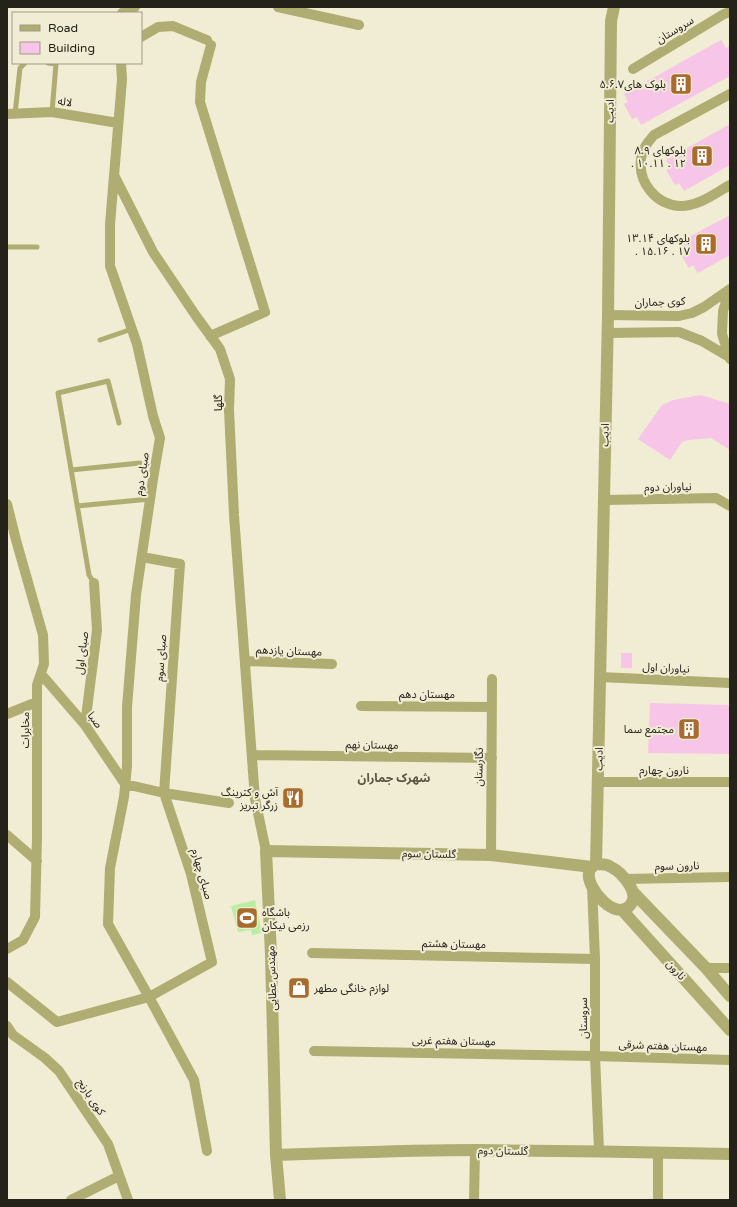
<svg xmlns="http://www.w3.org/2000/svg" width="737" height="1207" font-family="'Varela Round','Noto Sans Arabic',sans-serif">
	<rect width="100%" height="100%" fill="#f1ecd4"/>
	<path fill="#baefa3" d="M255 900 262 933 252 935 251 930 238 932 231 906Z"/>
	<path fill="#f6c5e7" d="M721 40 726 48 730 46V76L641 125 637 117 632 119 624 104 628 102 624 94Z
		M730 124V165L684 191 679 183 675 185 666 170 671 168 666 160Z
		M730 215V255L698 273 693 265 689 268 680 253 685 250 680 242Z
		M701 395 730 404V450L711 438 688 440 682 442 670 460 638 439 662 405 673 400Z
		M621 653H632V668H621Z
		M650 703 730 705V754L648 753Z"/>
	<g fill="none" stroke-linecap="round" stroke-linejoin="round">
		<path stroke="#afad71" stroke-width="5" d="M48 63 56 64 52 112
			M15 114 20 68 25 63
			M7 247H37
			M100 340 132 329
			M71 470 140 463
			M77 506 150 499
			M94 583 89 575 58 393 108 381 119 423"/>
		<path stroke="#afad71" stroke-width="10" d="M278 7 359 25
			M122 13 135 7
			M141 37 158 27 173 26 207 40
			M121 63 122 80 110 224V266L137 344 153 416 160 438 153 479 136 595 127 707V766L124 797 110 868 108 924 149 997 194 1080 207 1151
			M633 69 724 14 730 12
			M730 94 654 135C648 142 642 149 641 159 638 183 656 204 679 206 698 207 715 193 730 185
			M7 114 52 112 118 123
			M114 175 153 252 196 316 220 349 230 379 229 410 234 515 255 799 266 851
			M608 315 679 316 692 313 704 307 730 289
			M608 333 679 332 702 341 729 357
			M210 336 265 312 200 102 201 82 211 45
			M730 359 722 334 723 311 730 289
			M604 500 716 498 730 506
			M7 504 16 540 43 635 44 664 37 685V837L35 917 23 940 7 949
			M245 661 332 664
			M41 674 85 725 125 784
			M600 677 730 683
			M361 706 492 707
			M7 714 37 702
			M85 725 97 630 94 583
			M252 755 492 758
			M598 782H730
			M125 784 164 793 229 803
			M7 835 37 861
			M491 855 492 679
			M624 879 730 877
			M592 886 595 959V1056L599 1150
			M312 953 595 959
			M706 968H730
			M7 982 57 1022 149 997 212 962 191 874 164 793 180 564 142 557
			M7 1026 13 1035 45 1058 59 1071 108 1144 128 1200
			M314 1051 595 1056 730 1060
			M658 1152V1200
			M71 1200 119 1176
			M474 1200 475 1150"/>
		<path stroke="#afad71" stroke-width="12" d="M596 864 608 315 611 21 614 7
			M596 864C602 864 607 864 611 867 621 872 640 892 631 904 617 924 586 888 589 873 589 869 593 866 596 864Z
			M633 892 706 968 730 996
			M623 911 730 1030
			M276 1155C343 1153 409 1150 476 1150 561 1151 645 1152 730 1154
			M280 1200 276 1155 271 954 266 851 491 855 592 867"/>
	</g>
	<defs>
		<g id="building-square" transform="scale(1.15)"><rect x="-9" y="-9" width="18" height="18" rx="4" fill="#a86d2e" stroke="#f1ecd4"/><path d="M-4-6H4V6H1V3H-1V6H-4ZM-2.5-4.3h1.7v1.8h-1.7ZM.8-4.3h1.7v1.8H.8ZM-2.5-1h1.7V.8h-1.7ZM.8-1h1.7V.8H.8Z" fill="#fff"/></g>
		<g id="restaurant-square" transform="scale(1.15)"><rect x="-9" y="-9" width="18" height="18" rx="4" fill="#a86d2e" stroke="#f1ecd4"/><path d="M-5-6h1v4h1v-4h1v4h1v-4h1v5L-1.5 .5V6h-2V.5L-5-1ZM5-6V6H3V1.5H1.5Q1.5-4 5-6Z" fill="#fff"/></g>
		<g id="stadium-square" transform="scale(1.15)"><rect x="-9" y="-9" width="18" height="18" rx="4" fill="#a86d2e" stroke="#f1ecd4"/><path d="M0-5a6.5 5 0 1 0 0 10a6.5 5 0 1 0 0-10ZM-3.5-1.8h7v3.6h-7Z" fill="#fff"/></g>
		<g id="shop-square" transform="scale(1.15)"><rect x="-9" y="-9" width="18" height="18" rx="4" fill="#a86d2e" stroke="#f1ecd4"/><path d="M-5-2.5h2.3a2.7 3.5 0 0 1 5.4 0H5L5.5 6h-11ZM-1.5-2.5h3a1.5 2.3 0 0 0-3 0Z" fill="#fff"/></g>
	</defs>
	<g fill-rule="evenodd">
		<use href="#building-square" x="681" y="84"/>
		<use href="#building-square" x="702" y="156"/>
		<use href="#building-square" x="706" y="244"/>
		<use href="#building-square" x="689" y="729"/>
		<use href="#restaurant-square" x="293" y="798"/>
		<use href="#stadium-square" x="247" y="918"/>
		<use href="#shop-square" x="299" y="988"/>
	</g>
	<g text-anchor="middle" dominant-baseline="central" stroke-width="4" stroke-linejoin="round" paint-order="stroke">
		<g font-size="11" fill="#242219" stroke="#f1ecd4">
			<text transform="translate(675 30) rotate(-31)">سروستان</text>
			<text transform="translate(65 102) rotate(8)">لاله</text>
			<text transform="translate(610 111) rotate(-89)">ادیب</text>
			<text transform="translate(660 302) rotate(-2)">کوی جماران</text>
			<text transform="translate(218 403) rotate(-90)">گلها</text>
			<text transform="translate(605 435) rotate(-89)">ادیب</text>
			<text transform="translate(142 474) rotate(-81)">صبای دوم</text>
			<text transform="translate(668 487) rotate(-1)">نیاوران دوم</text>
			<text transform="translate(289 651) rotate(2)">مهستان یازدهم</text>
			<text transform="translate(82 653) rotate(-83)">صبای اول</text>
			<text transform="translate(161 658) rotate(-86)">صبای سوم</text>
			<text transform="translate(666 668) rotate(3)">نیاوران اول</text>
			<text x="427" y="694">مهستان دهم</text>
			<text transform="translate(95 720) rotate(53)">صبا</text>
			<text transform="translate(25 730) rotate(-90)">مخابرات</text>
			<text transform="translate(372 745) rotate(1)">مهستان نهم</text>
			<text transform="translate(599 759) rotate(-89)">ادیب</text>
			<text transform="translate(479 767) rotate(-89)">نگارستان</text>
			<text x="664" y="770">نارون چهارم</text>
			<text transform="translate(429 854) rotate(1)">گلستان سوم</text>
			<text transform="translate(677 866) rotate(-1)">نارون سوم</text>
			<text transform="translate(202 874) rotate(74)">صبای چهارم</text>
			<text transform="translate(454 944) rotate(1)">مهستان هشتم</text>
			<text transform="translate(676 970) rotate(48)">نارون</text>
			<text transform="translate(272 978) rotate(-92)">مهندس عطایی</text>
			<text transform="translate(583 1018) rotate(-90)">سروستان</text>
			<text transform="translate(454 1041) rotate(1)">مهستان هفتم غربی</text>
			<text transform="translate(663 1046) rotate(2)">مهستان هفتم شرقی</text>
			<text transform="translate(91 1097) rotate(56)">کوی بارنج</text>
			<text transform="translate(503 1151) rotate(1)">گلستان دوم</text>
		</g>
		<g font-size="11" fill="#242219" stroke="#f1ecd4" text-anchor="end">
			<text x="666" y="84">بلوک های۵.۶.۷</text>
			<text x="686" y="150">بلوکهای ۸.۹<tspan x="686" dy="13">. ۱۰.۱۱ . ۱۲</tspan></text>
			<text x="690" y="238">بلوکهای ۱۳.۱۴<tspan x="690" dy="13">. ۱۵.۱۶ . ۱۷</tspan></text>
			<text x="674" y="729">مجتمع سما</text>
			<text x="278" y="792">آش و کترینگ<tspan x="278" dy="13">زرگر تبریز</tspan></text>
			<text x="262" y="912" text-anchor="start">باشگاه<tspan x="262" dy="13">رزمی نیکان</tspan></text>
			<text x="314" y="988" text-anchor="start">لوازم خانگی مطهر</text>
		</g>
		<g font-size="12" font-weight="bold" fill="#595540" stroke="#f1ecd4">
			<text x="394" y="778">شهرک جماران</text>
		</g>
	</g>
	<rect width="737" height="1207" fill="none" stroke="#242219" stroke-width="16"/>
	<rect x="12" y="12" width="130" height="52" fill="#f1ecd4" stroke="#9f9b89"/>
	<rect x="20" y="25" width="20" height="6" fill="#afad71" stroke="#9f9b89"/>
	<text x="48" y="32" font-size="12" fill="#242219">Road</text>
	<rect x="20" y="42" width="20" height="12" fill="#f6c5e7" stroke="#9f9b89"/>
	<text x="48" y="52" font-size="12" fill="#242219">Building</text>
</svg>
